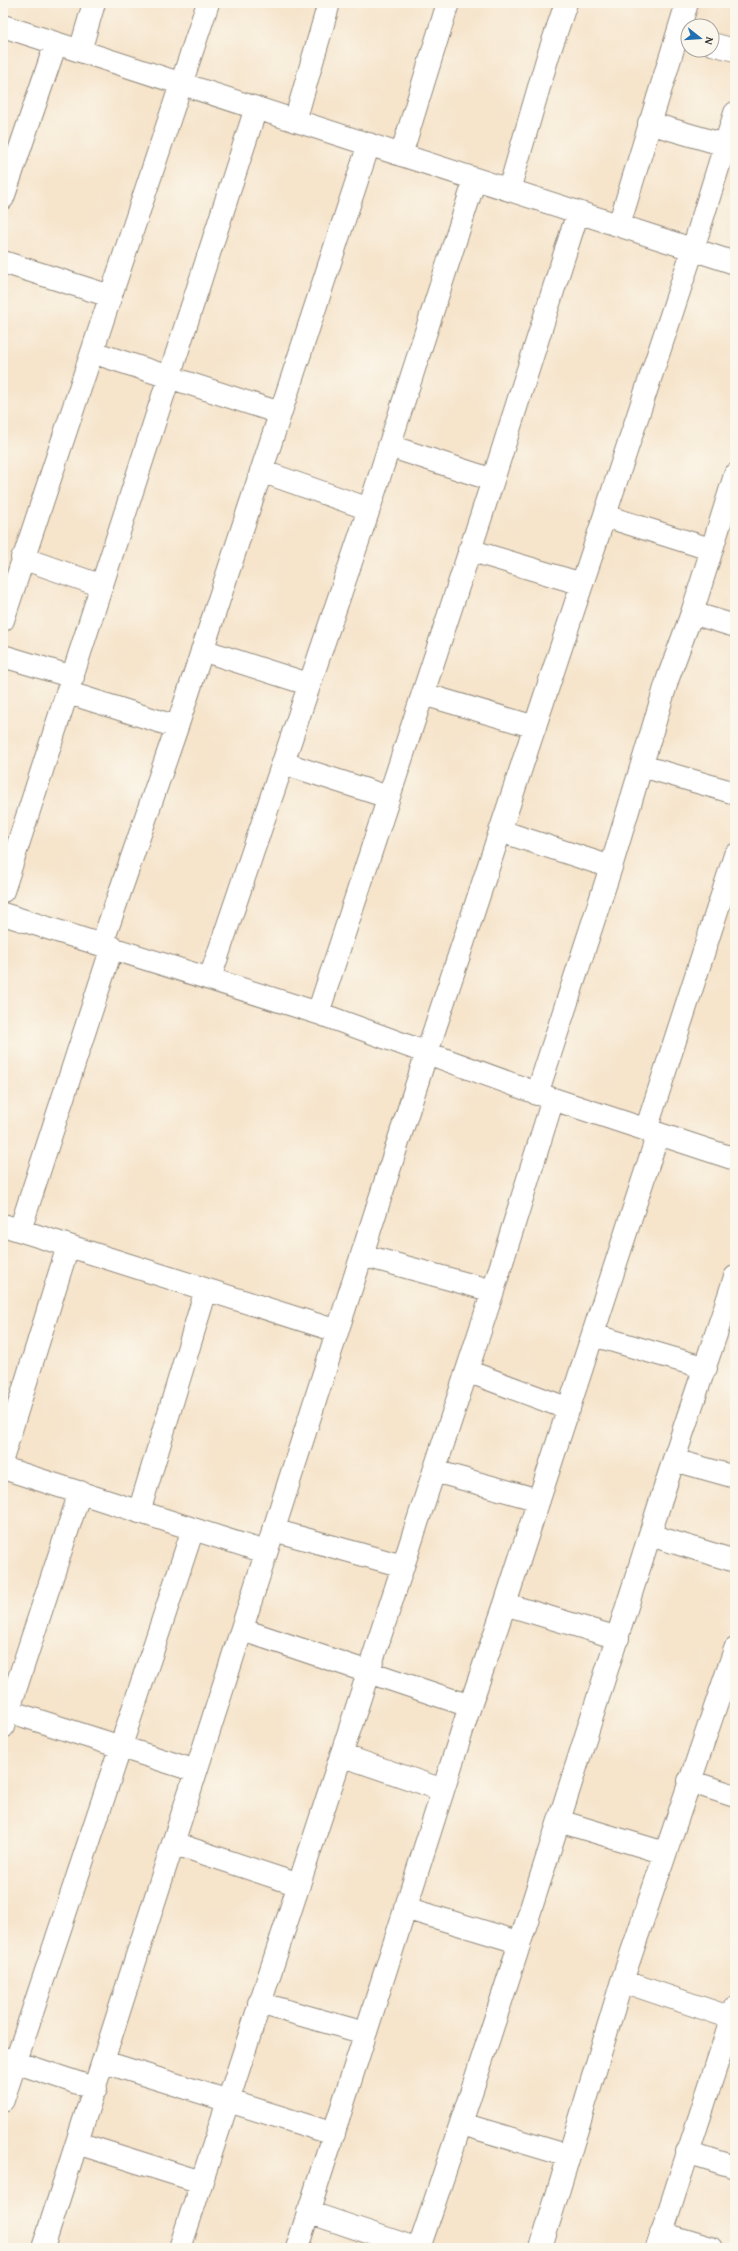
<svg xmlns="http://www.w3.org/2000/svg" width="738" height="2251" font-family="'Gentium Book Plus',serif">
	<rect width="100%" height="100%" fill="#fbf7ec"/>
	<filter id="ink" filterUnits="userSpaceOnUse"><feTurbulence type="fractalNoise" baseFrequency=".025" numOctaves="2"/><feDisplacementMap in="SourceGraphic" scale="8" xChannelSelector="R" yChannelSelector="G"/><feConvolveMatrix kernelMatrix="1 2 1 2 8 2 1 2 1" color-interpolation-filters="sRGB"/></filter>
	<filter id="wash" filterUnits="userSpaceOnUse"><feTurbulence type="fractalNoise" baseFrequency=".012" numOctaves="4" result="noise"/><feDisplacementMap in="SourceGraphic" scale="16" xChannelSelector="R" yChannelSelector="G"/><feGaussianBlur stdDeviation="0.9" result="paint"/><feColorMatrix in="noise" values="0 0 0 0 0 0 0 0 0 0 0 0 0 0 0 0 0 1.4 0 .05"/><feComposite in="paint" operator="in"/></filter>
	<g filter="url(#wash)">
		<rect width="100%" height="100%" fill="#f6e4cb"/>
	</g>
	<g filter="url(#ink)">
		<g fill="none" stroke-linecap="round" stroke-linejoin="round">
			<g stroke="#90887b" stroke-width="24">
				<path id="minor" d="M3 26 735 263
					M712 44 735 50
					M80 51 94 3
					M295 121 329 3
					M649 123 725 145
					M401 155 448 3
					M509 190 548 56 566 3
					M3 198 56 43
					M619 225 687 3
					M3 262 110 296
					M92 352 280 413
					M389 446 493 480
					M261 471 369 509
					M605 516 710 549
					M469 550 582 584
					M22 558 102 586
					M692 613 735 626
					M3 620 208 3
					M202 650 308 684
					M3 656 73 677
					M69 693 177 727
					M423 694 535 727
					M283 763 388 797
					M642 766 735 793
					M500 831 611 867
					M3 891 256 108
					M3 914 318 1013 553 1099 735 1159
					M102 944 177 727 369 144
					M210 978 369 509 475 179
					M318 1013 493 480 578 212
					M537 1094 611 867 668 678 692 613 735 475
					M646 1130 735 855
					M3 1225 337 1331
					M20 1230 112 947
					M362 1255 493 1291
					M593 1335 706 1368
					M467 1371 569 1409
					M3 1456 68 1246
					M674 1460 735 1477
					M3 1468 265 1552
					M434 1471 539 1500
					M139 1512 206 1290
					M273 1530 403 1566
					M650 1535 735 1561
					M505 1604 618 1638
					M243 1630 470 1706
					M8 1711 196 1771
					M3 1727 80 1492
					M341 1755 443 1790
					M689 1781 735 1796
					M559 1821 665 1853
					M173 1843 299 1885
					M405 1908 518 1942
					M622 1981 732 2018
					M259 2003 365 2033
					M3 2058 96 2089
					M104 2062 334 2134
					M3 2100 193 1529
					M462 2124 569 2156
					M77 2143 201 2182
					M687 2152 735 2167
					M308 2212 415 2248
					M661 2233 711 2248
					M43 2248 427 1052 693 249 735 113
					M180 2248 493 1291 553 1099
					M297 2248 470 1706 505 1604 658 1134
					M419 2248C508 1987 589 1724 673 1462 693 1400 715 1339 735 1277
					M541 2248 622 1981 735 1649
					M657 2248 735 2008"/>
			</g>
			<use href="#minor" stroke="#fff" stroke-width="22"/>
		</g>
	</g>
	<rect width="738" height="2251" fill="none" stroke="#fbf7ec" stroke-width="16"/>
	<g transform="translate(700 38) rotate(107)"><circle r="19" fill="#fbf7ec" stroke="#a8a59f"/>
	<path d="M0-3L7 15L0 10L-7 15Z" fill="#1f6fb2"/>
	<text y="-6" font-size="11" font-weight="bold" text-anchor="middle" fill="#2b2b2b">N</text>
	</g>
</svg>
